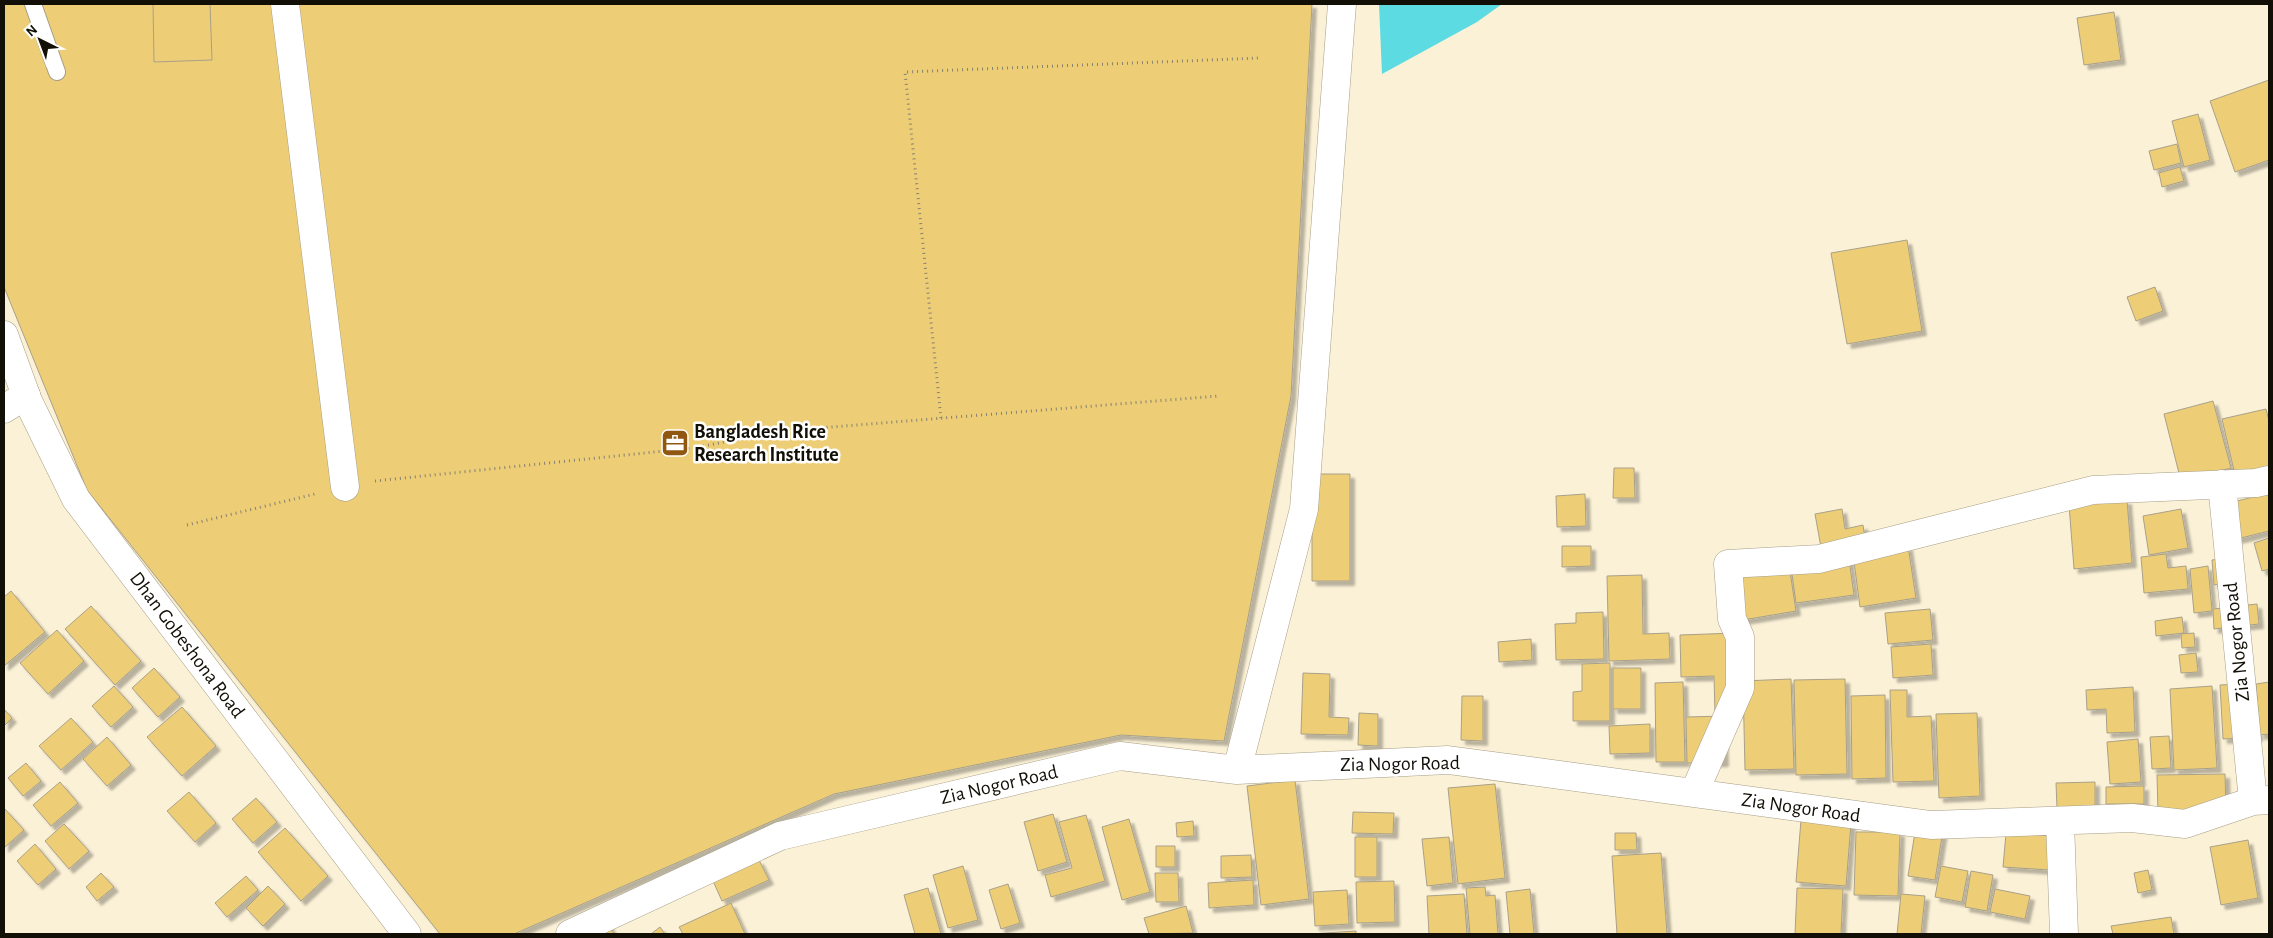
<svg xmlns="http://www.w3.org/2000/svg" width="2273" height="938" font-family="'Alegreya Sans',sans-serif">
	<defs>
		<filter id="shadow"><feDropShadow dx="4.5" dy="4.5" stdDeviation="1" flood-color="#0004"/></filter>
	</defs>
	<rect width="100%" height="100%" fill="#fbf1d7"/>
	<path fill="#5cdbe2" d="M1379 4H1502L1477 22 1382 74Z"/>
	<path fill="#edce77" stroke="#a9a088" filter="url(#shadow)" d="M4 4H1312L1291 396 1224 741 1121 735 834 794 514 934H440L87 490 4 287Z
		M153 4H210L212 60 154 62Z
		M2114 12 2121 60 2084 65 2077 18Z
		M2269 80V160L2235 172 2210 101Z
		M2198 114 2210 160 2184 167 2172 121Z
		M2177 144 2181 163 2154 170 2149 151Z
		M2180 167 2184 181 2162 187 2159 173Z
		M1907 240 1922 331 1847 344 1831 253Z
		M2155 287 2163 311 2136 321 2127 297Z
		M2213 401 2231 468 2181 481 2164 414Z
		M2266 409 2269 421V471L2236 479 2222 419Z
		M1614 468H1634L1635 498H1613Z
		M1312 474H1350V581H1312Z
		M2269 493V531L2237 539 2229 503Z
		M1585 494 1586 526 1557 527 1556 496Z
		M2127 500 2132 563 2074 569 2069 505Z
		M1842 509 1845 529 1863 525 1866 545 1822 553 1815 514Z
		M2181 509 2188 548 2149 555 2143 516Z
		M2269 538V569L2262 571 2254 543Z
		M1562 546H1591V566L1562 567Z
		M1908 546 1916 598 1860 607 1853 554Z
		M2166 554 2168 568 2186 566 2188 589 2144 593 2141 557Z
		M2235 557 2237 582 2214 585 2212 560Z
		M1849 559 1854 595 1796 603 1791 567Z
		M1789 565 1796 611 1737 621 1730 574Z
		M2208 566 2212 611 2194 613 2190 569Z
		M1642 575 1643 634 1669 633 1670 659 1609 661 1607 576Z
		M11 591 45 632 4 666V597Z
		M2257 604 2259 624 2214 629 2213 609Z
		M91 606 141 661 115 685 65 629Z
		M1930 609 1933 640 1888 644 1885 613Z
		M1603 612 1604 659 1556 660 1555 624 1576 623V613Z
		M2182 617 2184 633 2156 636 2155 621Z
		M57 630 84 661 48 694 20 663Z
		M1736 633 1738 713 1715 714 1714 676 1681 677 1680 635Z
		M2194 633 2195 647 2182 648 2181 634Z
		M1531 639 1532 660 1499 662 1498 642Z
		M1931 644 1933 675 1893 678 1891 647Z
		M2196 653 2198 672 2181 673 2179 655Z
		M1610 663V721H1573V692L1582 691V664Z
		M154 668 180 697 158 717 132 688Z
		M1613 668H1641V709H1613Z
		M1303 673 1330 674 1329 717 1349 718 1348 735 1301 734Z
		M1791 679 1794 769 1745 770 1743 681Z
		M1845 679 1847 774 1796 775 1794 680Z
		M1683 682 1685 762H1656L1655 683Z
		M2269 682V734L2260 735 2256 684Z
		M2255 683 2258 737 2223 739 2220 685Z
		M114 686 133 707 111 727 92 706Z
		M2212 686 2217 768 2174 770 2170 689Z
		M2133 687 2135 732 2107 733 2106 709 2087 710 2086 690Z
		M1890 690H1907V717L1931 716 1934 781 1893 782Z
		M1885 695 1886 778 1852 779 1851 696Z
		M1462 696H1483V741L1461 740Z
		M182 707 216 746 182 776 147 737Z
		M4 709 12 718 4 726Z
		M1359 713 1378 714V746L1358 745Z
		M1977 713 1980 796 1939 798 1936 714Z
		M1723 716 1724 762 1687 763 1686 717Z
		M71 718 93 742 61 770 39 746Z
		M1650 724V753L1610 754 1609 726Z
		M2169 736 2171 768 2152 769 2150 737Z
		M107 737 131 765 107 786 83 759Z
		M2138 739 2141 782 2110 784 2107 742Z
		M26 763 41 781 23 796 8 778Z
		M2225 774 2226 811 2158 812 2157 775Z
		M1295 780 1309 899 1261 905 1247 786Z
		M60 782 78 803 51 826 33 805Z
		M2095 782V808H2057L2056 783Z
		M1495 784 1505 878 1458 884 1448 788Z
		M2144 786V804H2106V787Z
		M189 792 216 823 195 842 167 811Z
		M256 798 277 822 253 843 232 819Z
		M4 808 24 830 4 848Z
		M1353 812 1394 813 1393 834 1352 833Z
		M1053 814 1067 862 1038 871 1024 822Z
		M1086 815 1105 881 1051 897 1045 875 1072 868 1059 822Z
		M1129 819 1150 892 1122 900 1102 827Z
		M1801 820 1851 823 1846 886 1796 882Z
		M1193 821 1194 836 1177 837 1176 823Z
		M64 824 89 851 69 869 45 841Z
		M1916 826 1943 830 1935 880 1908 876Z
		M285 828 328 876 301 901 258 852Z
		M1856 832H1900L1898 896 1854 895Z
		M1615 833H1636L1637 850H1615Z
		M2006 833 2053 836 2050 870 2003 867Z
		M1355 837H1377V877H1355Z
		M1449 837 1453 883 1427 886 1422 839Z
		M2248 840 2258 898 2221 905 2210 847Z
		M35 844 56 869 38 885 17 861Z
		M1156 846H1175V867H1156Z
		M1661 853 1667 934H1617L1612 856Z
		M1251 855 1252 877 1221 878V856Z
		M759 860 769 880 722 901 713 881Z
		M963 866 978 920 948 928 933 875Z
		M1941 866 1968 871 1962 902 1935 897Z
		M2148 870 2152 890 2138 893 2134 873Z
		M1971 871 1993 875 1987 911 1965 907Z
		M101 873 114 887 97 901 86 887Z
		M1155 873H1178L1179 902H1156Z
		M246 876 258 890 227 917 215 903Z
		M1253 880 1254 905 1209 908 1208 883Z
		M1394 881 1395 922 1357 923 1356 882Z
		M1008 884 1020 923 1001 929 989 890Z
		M268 886 285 904 263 926 246 908Z
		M1485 887 1486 896 1495 895 1498 934H1470L1466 888Z
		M928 888 941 934H915L904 895Z
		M1797 888 1843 889 1841 934H1795Z
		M1530 889 1534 934H1510L1506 892Z
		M1995 889 2030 896 2025 919 1990 912Z
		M1347 890 1349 924 1315 926 1313 892Z
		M1464 894 1467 934H1429L1427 896Z
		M1901 894 1925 896 1921 934H1897Z
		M731 903 745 934H683L679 927Z
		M1186 906 1193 933 1149 934 1144 918Z
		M2171 917 2174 934H2113L2111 926Z
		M608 923 614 934H587Z
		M660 927 665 934H651Z
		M1356 931V934H1310Z"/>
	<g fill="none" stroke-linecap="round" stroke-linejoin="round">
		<g stroke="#a79e86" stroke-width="18">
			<path id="lane" d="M33 4 57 72"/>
		</g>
		<g stroke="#a79e86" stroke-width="29">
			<path id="street" d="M285 4 345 487
				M4 409 26 395
				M2222 484 2253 801
				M1237 770 1304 509 1342 4
				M1694 793 1740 688V637L1732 619 1728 564 1819 559 2093 490 2256 483 2269 480
				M2060 821 2064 934
				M570 934 780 836 1120 756 1237 770 1448 760 1931 825 2132 818 2185 824 2253 801 2269 800"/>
		</g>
		<g stroke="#a79e86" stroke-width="29">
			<path id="secondary" d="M4 335 28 401 76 499 407 934"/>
		</g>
		<path stroke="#888170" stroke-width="3" stroke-dasharray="1 4" stroke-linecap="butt" d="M941 418 905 72 1260 58
			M375 481 693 448 782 431 1218 396
			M187 525 315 494"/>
		<use href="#lane" stroke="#fff" stroke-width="16"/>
		<use href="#street" stroke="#fff" stroke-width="28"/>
		<use href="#secondary" stroke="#fff" stroke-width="28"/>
	</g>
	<defs>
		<g id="office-square" transform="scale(1.4375)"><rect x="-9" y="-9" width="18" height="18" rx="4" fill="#8f5710" stroke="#fff"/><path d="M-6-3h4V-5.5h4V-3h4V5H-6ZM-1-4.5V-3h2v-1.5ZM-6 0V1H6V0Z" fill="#fff"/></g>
	</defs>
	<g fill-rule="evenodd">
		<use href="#office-square" x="675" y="443"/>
	</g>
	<g text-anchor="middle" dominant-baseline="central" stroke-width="5" stroke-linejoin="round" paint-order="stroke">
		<g font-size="20" font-weight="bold" fill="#120f07" stroke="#fff" text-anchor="start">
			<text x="694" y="432">Bangladesh Rice<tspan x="694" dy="23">Research Institute</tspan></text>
		</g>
		<g font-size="20" fill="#120f07" stroke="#fff">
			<text transform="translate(2237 642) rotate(-96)">Zia Nogor Road</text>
			<text transform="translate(187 645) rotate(53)">Dhan Gobeshona Road</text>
			<text transform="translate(1400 764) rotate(-1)">Zia Nogor Road</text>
			<text transform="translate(999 785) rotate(-13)">Zia Nogor Road</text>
			<text transform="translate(1801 808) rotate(8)">Zia Nogor Road</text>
		</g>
	</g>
	<rect width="2273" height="938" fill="none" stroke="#120f07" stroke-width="10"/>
	<g transform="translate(40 40) rotate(318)" stroke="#ffffff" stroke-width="4" paint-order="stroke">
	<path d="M0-4L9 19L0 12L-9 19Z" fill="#120f07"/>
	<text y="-8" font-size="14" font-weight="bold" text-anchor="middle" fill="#120f07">N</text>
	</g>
</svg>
